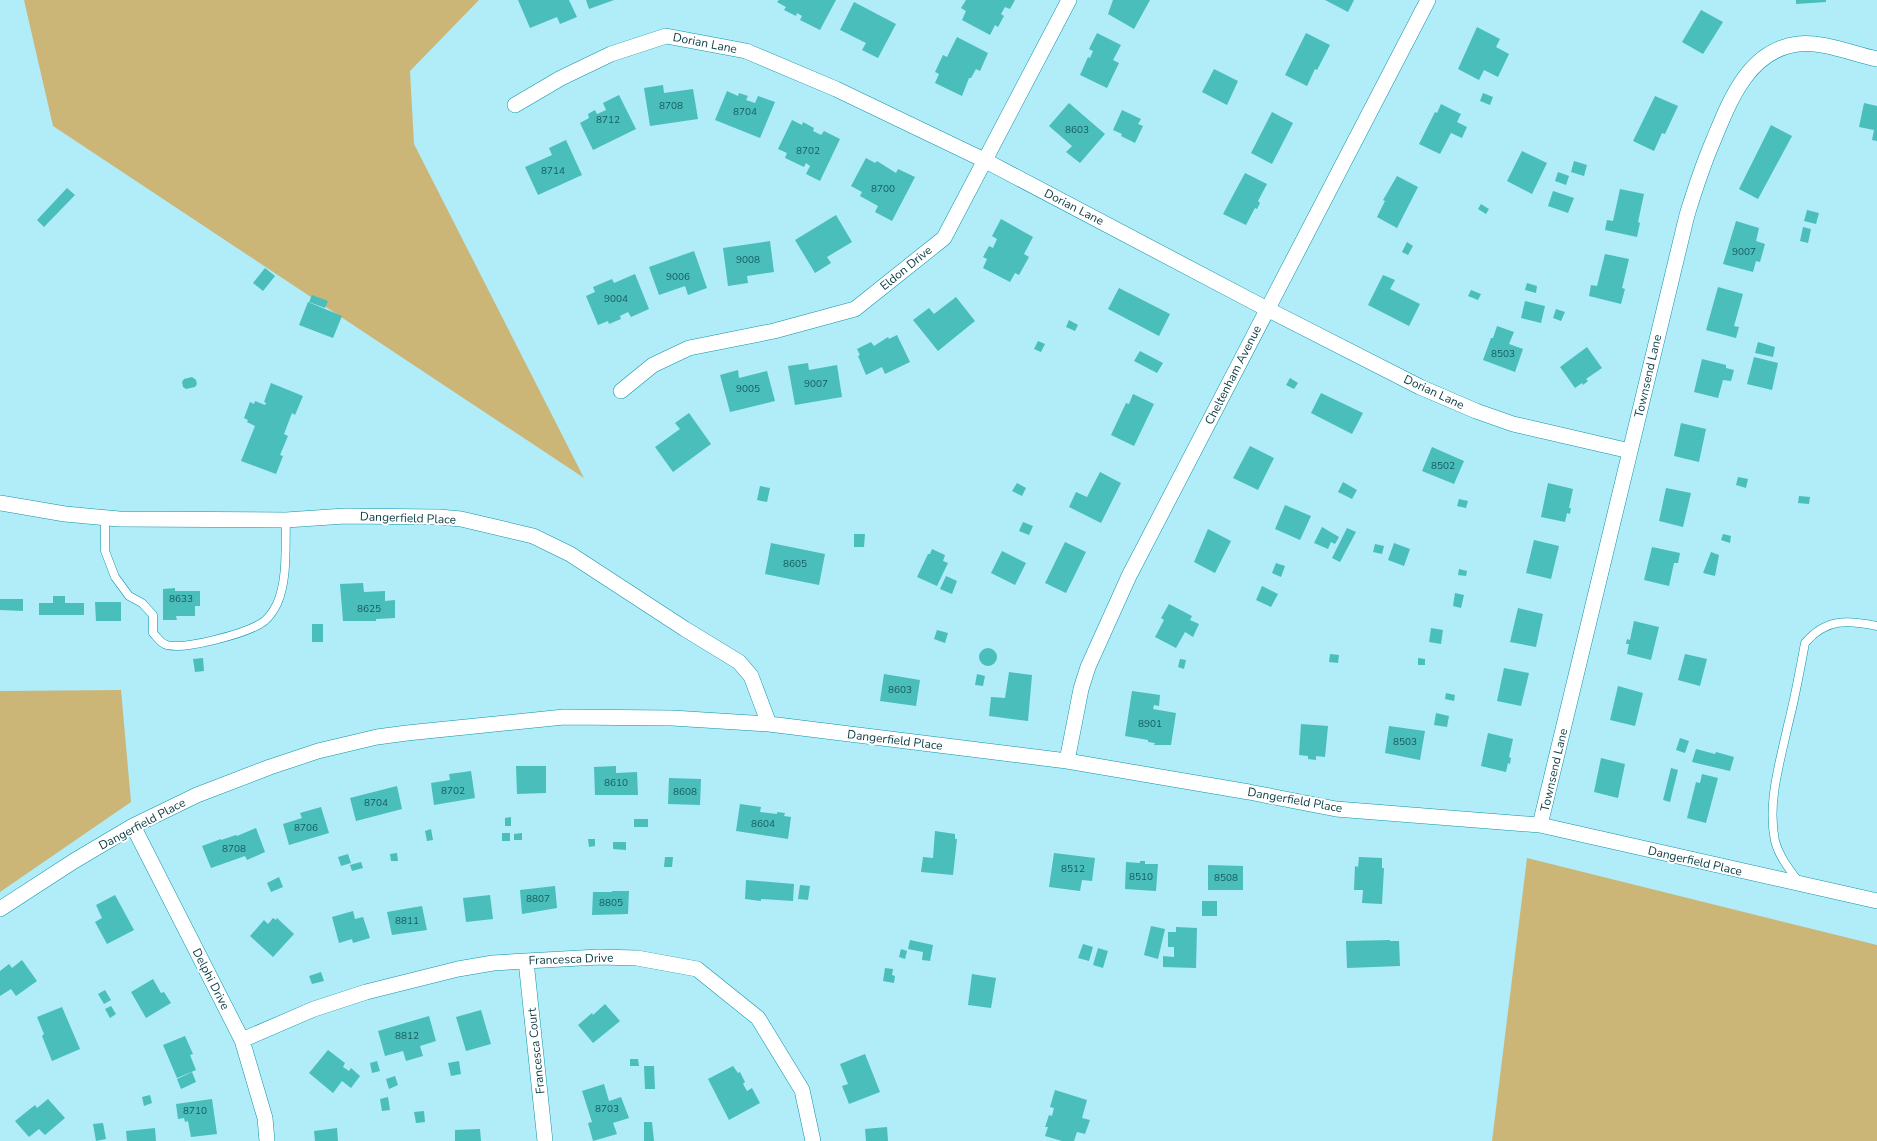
<svg xmlns="http://www.w3.org/2000/svg" width="1877" height="1141" font-family="'Nunito Sans',sans-serif">
	<rect width="100%" height="100%" fill="#b1ecf9"/>
	<path fill="#cbb677" d="M24 0H479L410 71 414 144 584 478 53 126Z
		M121 690 131 802 0 892V691Z
		M1527 858 1877 945V1141H1492Z"/>
	<path fill="#49beba" d="M518 0H569L577 17 560 24 557 17 530 28Z
		M586 0H614L589 9Z
		M779 0H836L820 30 800 20 802 16 797 13 796 16 784 10 786 7 777 2Z
		M966 0H1015L1010 9 1005 7 1001 14 1004 16 998 27 995 25 990 35 962 20 966 11 961 8Z
		M1113 0H1150L1134 29 1108 14Z
		M1325 0H1354L1348 12Z
		M1796 0H1826V2L1796 4Z
		M854 2 896 24 878 58 862 50 866 43 840 30Z
		M1701 10 1723 22 1703 54 1682 42Z
		M1477 27 1500 39 1496 47 1509 54 1498 77 1484 70 1479 80 1458 69Z
		M1097 33 1121 45 1113 60 1119 63 1107 88 1080 75 1088 57 1090 58 1093 51 1089 49Z
		M1306 33 1330 45 1317 70 1315 69 1307 86 1285 75Z
		M957 37 988 53 980 71 976 69 971 78H969L962 96 935 83 939 74 935 72 943 55 947 57Z
		M1214 69 1238 81 1227 105 1202 92Z
		M663 85 664 93 693 89 698 119 650 126 644 88Z
		M727 91 738 96 739 93 748 96 746 100 755 103 758 96 775 102 760 138 715 120Z
		M1483 93 1493 97 1490 105 1480 101Z
		M619 95 636 129 593 150 580 123 589 118 588 114 595 110 597 114 606 110 603 103Z
		M1655 96 1678 106 1665 134 1662 133 1654 151 1633 141Z
		M1069 103 1105 134 1080 163 1066 152 1072 146 1049 126Z
		M1864 103 1877 106V141L1872 140 1874 130 1859 127Z
		M1441 104 1461 114 1457 122 1467 127 1462 138 1451 133 1440 154 1419 144 1435 112 1437 113Z
		M1122 110 1141 119 1138 124 1143 126 1135 143 1121 136 1122 134 1113 130Z
		M1272 112 1293 123 1272 164 1251 153Z
		M792 120 802 125 803 122 814 128 813 131 821 135 824 131 840 139 820 181 806 174 810 166 806 163 804 167 785 158 787 153 778 149Z
		M1771 125 1792 136 1758 199 1739 189Z
		M566 140 582 175 538 195 525 167 552 155 549 148Z
		M1522 151 1547 163 1532 194 1507 181Z
		M866 158 875 163 877 161 896 173 898 169 915 177 892 221 875 212 878 206 860 196 862 192 851 186Z
		M1574 161 1587 165 1584 176 1571 172Z
		M1558 172 1569 176 1566 185 1555 181Z
		M1245 173 1267 184 1258 201 1260 203 1257 209 1255 208 1246 225 1223 214Z
		M1397 176 1418 187 1397 228 1377 217 1385 201 1383 200Z
		M67 188 75 195 44 227 37 220Z
		M1620 189 1644 194 1638 222 1640 223 1637 237 1605 230 1607 220 1613 221Z
		M1553 191 1574 198 1568 213 1548 206Z
		M1481 204 1489 209 1486 214 1478 209Z
		M1807 210 1819 213 1816 224 1804 221Z
		M836 215 852 242 827 257 831 263 815 273 795 240Z
		M1001 219 1033 237 1024 254 1029 257 1019 275 1015 273 1010 282 983 268 987 259 983 257 989 246 993 248 997 239 992 236Z
		M1736 221 1759 228 1756 241 1765 244 1760 262 1756 261 1753 272 1723 264Z
		M1803 227 1811 229 1808 243 1800 241Z
		M770 241 774 272 747 276 748 283 728 286 723 248Z
		M1407 242 1413 246 1408 255 1402 252Z
		M694 251 707 288 688 295 685 286 659 295 649 267Z
		M1605 254 1629 259 1622 288 1625 289 1621 304 1589 296 1591 285 1597 286Z
		M265 268 275 276 263 291 253 283Z
		M635 274 649 309 631 317 628 312 620 316 621 319 609 324 608 321 598 325 586 296 595 292 593 287 612 279 614 283Z
		M1383 275 1395 280 1390 289 1420 304 1409 326 1368 305Z
		M1527 283 1537 286 1536 293 1525 290Z
		M1718 287 1743 294 1734 326 1739 327 1736 338 1706 330Z
		M1119 288 1170 314 1159 336 1108 309Z
		M1471 290 1481 294 1478 300 1468 296Z
		M312 295 328 301 325 308 309 302Z
		M956 297 975 321 938 351 913 320 929 308 934 314Z
		M1525 301 1545 306 1541 323 1521 318Z
		M308 302 342 316 333 338 299 325Z
		M1556 309 1565 312 1561 321 1553 318Z
		M1069 320 1078 325 1075 331 1066 327Z
		M1497 326 1514 332 1509 344 1523 349 1515 372 1483 360 1491 338H1493Z
		M897 335 910 362 885 374 882 367 866 375 858 356 860 355 857 349 871 342 874 346 888 337 889 339Z
		M1038 341 1045 344 1041 352 1034 349Z
		M1758 342 1775 347 1773 357 1755 353Z
		M1587 347 1602 368 1586 379 1588 381 1583 385 1582 383 1575 388 1560 367Z
		M1140 351 1163 363 1157 373 1134 361Z
		M1754 357 1778 363 1772 390 1747 384Z
		M1702 359 1726 365V368L1734 370 1731 381 1723 380 1718 398 1694 392Z
		M808 363 809 370 837 365 842 397 795 405 788 366Z
		M738 370 739 378 767 371 775 401 730 412 720 375Z
		M192 377 196 380 197 384 195 387 186 389 183 387 182 382 184 379Z
		M1290 378 1298 383 1294 389 1286 385Z
		M271 383 303 396 295 415 292 413 284 434 288 436 280 455 283 456 276 474 241 461 255 426 247 422 248 420 244 418 250 402 254 404 255 401 265 405 266 403 264 402Z
		M1321 393 1363 413 1352 434 1311 413Z
		M1133 394 1154 404 1134 446 1111 435 1126 403 1129 404Z
		M689 413 711 444 673 472 655 447 680 429 675 423Z
		M1681 423 1706 429 1699 462 1674 456Z
		M1250 446 1274 458 1258 490 1233 478Z
		M1432 447 1464 461 1454 484 1422 471Z
		M1100 472 1121 483 1101 523 1069 507 1076 492 1087 497Z
		M1738 477 1748 479 1746 488 1736 485Z
		M1343 482 1357 490 1352 499 1338 492Z
		M1017 483 1026 488 1022 496 1012 491Z
		M1548 483 1573 489 1569 508H1571L1570 514 1567 513 1565 522 1541 517Z
		M760 486 770 488 767 502 757 500Z
		M1666 488 1691 493 1683 527 1659 521Z
		M1799 496 1810 497 1809 504 1798 503Z
		M1459 499 1468 501 1466 508 1457 506Z
		M1285 505 1311 516 1300 540 1275 529Z
		M1023 522 1033 526 1029 535 1019 531Z
		M1322 527 1339 537 1335 544 1331 542 1328 549 1314 543Z
		M1347 528 1356 532 1340 562 1332 558Z
		M1208 529 1231 541 1215 573 1194 562Z
		M854 534H865L864 547H854Z
		M1723 534 1731 536 1730 543 1721 540Z
		M1534 540 1559 546 1551 579 1526 573Z
		M1065 542 1086 552 1066 593 1045 583Z
		M771 543 825 554 819 585 765 574Z
		M1394 543 1410 549 1404 566 1388 560Z
		M1375 544 1384 546 1382 554 1373 552Z
		M1652 547 1680 553 1678 563H1674L1669 586 1644 580Z
		M932 549 945 555 943 561 948 563 937 586 917 577 928 554H930Z
		M1002 551 1026 563 1015 585 991 573Z
		M1711 552 1719 555 1715 576 1703 573Z
		M1276 563 1285 566 1281 577 1272 573Z
		M1459 569 1467 571 1466 576 1458 575Z
		M946 576 957 581 952 594 940 589Z
		M363 583 364 592 385 591V601L395 600V618L376 619V621H343L340 584Z
		M1262 586 1278 594 1271 607 1256 600Z
		M175 588V591H200V606H195V616H176L177 620H163V589Z
		M1455 593 1464 595 1461 608 1453 606Z
		M53 596H65V603H84V615H39V603H53Z
		M0 599H23V611L0 610Z
		M95 602H121V621H96Z
		M1169 604 1192 616 1190 620 1199 624 1193 637 1185 632 1176 648 1155 637 1164 620 1161 618Z
		M1518 608 1543 614 1536 647 1510 642Z
		M1634 621 1659 627 1651 660 1627 654 1629 644H1626L1627 639 1630 640Z
		M312 624H323V642H312Z
		M1431 628 1443 630 1441 644 1429 642Z
		M937 630 948 633 945 643 934 639Z
		M979 657a9 9 0 1 1 18 0a9 9 0 1 1-18 0Z
		M1330 654 1339 655 1338 663 1329 662Z
		M1685 654 1707 659 1700 686 1678 680Z
		M203 658 204 671 195 672 193 659Z
		M1418 658 1425 659V665H1418Z
		M1180 659 1186 660 1184 669 1178 667Z
		M1504 668 1529 673 1521 706 1497 701Z
		M1009 672 1032 675 1028 721 989 716 991 697 1005 698Z
		M884 674 920 680 916 706 880 701Z
		M977 674 985 676 983 686 975 685Z
		M1618 686 1643 693 1635 726 1610 720Z
		M1132 691 1160 695 1159 706 1154 705 1153 709 1176 713 1171 745H1154L1155 743 1148 742V740L1125 736Z
		M1446 693 1455 695 1454 701 1445 699Z
		M1436 713 1449 716 1447 727 1434 725Z
		M1301 724 1328 726 1325 757 1316 756V760L1308 759V756L1299 755Z
		M1389 726 1425 731 1420 760 1385 753Z
		M1488 733 1513 739 1509 757 1511 758 1510 764 1508 763 1506 772 1481 766Z
		M1680 738 1689 741 1685 753 1676 750Z
		M1696 749 1715 754 1716 752 1734 757 1730 771 1692 762Z
		M1601 758 1625 764 1618 798 1594 792Z
		M516 766H546V793L517 794Z
		M616 766V773L637 772 638 795H595L594 767Z
		M1671 768 1678 770 1670 802 1663 800Z
		M471 771 475 798 434 805 431 783 450 780 449 774Z
		M1702 774 1718 778 1706 823 1687 818 1696 782 1700 783Z
		M669 778 701 779 700 805 668 804Z
		M397 786 402 809 356 821 350 798Z
		M740 804 761 807 760 812 777 814V812L785 813 784 816 791 817 788 839 736 831Z
		M321 807 329 833 289 845 283 824 302 818 300 813Z
		M511 817V826H505V818Z
		M634 819H648V827H634Z
		M256 828 265 852 247 860 245 856 211 868 202 846 221 839V840L236 835 237 836Z
		M431 829 433 840 427 841 425 831Z
		M935 831 955 834V839H957L953 875 921 872 923 857 933 858Z
		M502 833H510V841H502Z
		M522 833V840H514V834Z
		M588 839H595V846L589 847Z
		M613 842H626V850L613 849Z
		M397 853 398 861H391L390 854Z
		M1054 853 1095 858 1092 881 1082 880 1080 891 1049 887Z
		M348 854 351 863 341 866 338 857Z
		M665 857H673L672 867H664Z
		M1359 857 1382 858V868H1384L1382 904 1362 903 1363 890H1354L1355 866 1358 867Z
		M1140 861H1145V864H1158L1156 891 1125 889 1126 862 1140 863Z
		M361 862 363 868 352 871 350 865Z
		M1208 865 1243 866V890H1208Z
		M279 877 283 887 271 892 267 883Z
		M746 880 794 884 793 901 761 899V901L745 899Z
		M800 885 810 886 808 900 798 899Z
		M555 886 557 908 522 914 520 890Z
		M612 891H629L628 914 592 915 593 892H612Z
		M115 895 134 930 107 944 95 922 102 918 96 905Z
		M490 895 493 919 466 922 463 898Z
		M1202 901H1217V916H1202Z
		M422 906 427 930 392 935 387 912Z
		M353 911 355 919 363 917 370 938 353 943 352 939 339 943 332 917Z
		M273 918 276 920 277 918 294 934 273 957 250 936 264 920 268 924Z
		M1151 926 1165 929 1158 959 1144 955Z
		M1176 927 1197 928 1196 968 1163 967V956L1174 957V947H1168V932H1176Z
		M910 940 933 945 930 961 922 960 923 952 908 949Z
		M1390 940V941H1399L1400 966 1347 968 1346 941Z
		M1083 944 1093 947 1089 961 1078 958Z
		M1098 948 1108 951 1103 968 1093 965Z
		M901 949 907 951 905 959 899 957Z
		M22 960 37 981 16 996 11 989 0 996V971L9 964 12 968Z
		M885 968 893 969 892 975 895 976 894 983 883 981Z
		M321 972 324 981 312 984 309 976Z
		M972 974 996 978 991 1008 968 1005Z
		M153 979 161 993 164 992 171 1003 146 1018 131 992Z
		M105 990 111 1000 104 1004 98 994Z
		M605 1004 620 1021 593 1043 578 1025 592 1013 593 1015Z
		M111 1006 116 1014 110 1018 105 1009Z
		M62 1007 80 1049 52 1061 42 1036 44 1034 37 1017Z
		M481 1010 491 1044 466 1051 456 1017Z
		M429 1016 436 1041 420 1046 423 1056 406 1061 403 1051 385 1056 378 1031Z
		M185 1036 193 1054 190 1055 196 1070 177 1078 163 1045Z
		M328 1050 345 1063 343 1067 349 1071 351 1068 360 1076 351 1088 342 1081 333 1093 309 1073Z
		M865 1054 880 1092 849 1104 842 1086 848 1084 840 1064Z
		M630 1059H638L639 1066H630Z
		M377 1061 380 1071 372 1073 370 1063Z
		M459 1061 461 1074 451 1076 448 1063Z
		M644 1066H654L655 1089H645Z
		M733 1066 738 1073 740 1072 745 1082 743 1084 747 1091 752 1088 760 1103 729 1120 708 1079Z
		M192 1072 196 1082 181 1089 177 1079Z
		M395 1076 398 1085 389 1089 386 1079Z
		M604 1084 609 1101 621 1097 629 1118 613 1123 617 1134 593 1141 588 1123 592 1122 582 1091Z
		M1055 1090 1087 1100 1082 1118 1090 1120 1085 1134 1077 1132 1074 1141H1062L1045 1136 1048 1127H1045L1049 1115 1052 1116 1054 1108 1050 1107Z
		M150 1095 152 1103 144 1106 142 1097Z
		M388 1097 390 1110 382 1111 380 1099Z
		M48 1099 65 1118 45 1135 39 1129 29 1137 15 1121 35 1105 37 1108Z
		M212 1099 217 1134 191 1137 188 1121 185 1122 184 1118 178 1119 176 1104Z
		M424 1111 425 1122 416 1123 414 1112Z
		M644 1122H652L654 1141H644Z
		M103 1123 106 1139 96 1141 93 1124Z
		M887 1127 888 1141H866L865 1129Z
		M155 1128 156 1141H127L126 1131Z
		M337 1128 338 1141H315L314 1131Z
		M480 1129 481 1141H455V1130Z"/>
	<g fill="none" stroke-linecap="round" stroke-linejoin="round">
		<g stroke="#0e94a8" stroke-width="9">
			<path id="service" d="M105 518V551L115 577 129 596 142 603 153 615V633C157 637 161 644 167 645 185 650 243 634 260 624 268 620 273 612 277 604 288 579 285 546 286 520
				M1798 881C1789 869 1779 856 1775 841 1767 803 1780 762 1788 725 1795 698 1800 670 1805 643 1826 618 1848 620 1877 626"/>
		</g>
		<g stroke="#0e94a8" stroke-width="16">
			<path id="minor" d="M515 105 561 78 611 54 666 36 746 51 836 89 984 160 1267 309 1420 387 1476 411 1513 424 1630 451
				M621 391 653 365 689 348 774 331 855 309 944 238 1069 0
				M0 503 65 514 119 519 286 520 345 516 439 517 461 519 533 536 570 554 685 629 739 662 751 676 769 724 1067 761 1249 792 1336 809 1540 825 1877 901
				M1067 761 1081 689 1088 667 1129 576 1428 0
				M1540 825 1687 215C1695 189 1703 164 1714 139 1730 100 1749 50 1798 44 1822 41 1853 54 1877 59
				M133 826 242 1040 265 1118 267 1141
				M0 909 74 861 133 826 197 795 270 767 318 751 377 737 407 733 564 717 672 718 769 724
				M526 961 545 1141
				M242 1040 314 1009 366 992 458 969 493 963 526 961 599 957 637 958 697 969 758 1018 802 1090 813 1141"/>
		</g>
		<use href="#service" stroke="#fff" stroke-width="8"/>
		<use href="#minor" stroke="#fff" stroke-width="15"/>
	</g>
	<g text-anchor="middle" dominant-baseline="central" stroke-width="4" stroke-linejoin="round" paint-order="stroke">
		<g font-size="10" fill="#185c61">
			<text x="671" y="106">8708</text>
			<text x="745" y="112">8704</text>
			<text x="608" y="120">8712</text>
			<text x="1077" y="130">8603</text>
			<text x="808" y="151">8702</text>
			<text x="553" y="171">8714</text>
			<text x="883" y="189">8700</text>
			<text x="1744" y="252">9007</text>
			<text x="748" y="260">9008</text>
			<text x="678" y="277">9006</text>
			<text x="616" y="299">9004</text>
			<text x="1503" y="354">8503</text>
			<text x="816" y="384">9007</text>
			<text x="748" y="389">9005</text>
			<text x="1443" y="466">8502</text>
			<text x="795" y="564">8605</text>
			<text x="181" y="599">8633</text>
			<text x="369" y="609">8625</text>
			<text x="900" y="690">8603</text>
			<text x="1150" y="724">8901</text>
			<text x="1405" y="742">8503</text>
			<text x="616" y="783">8610</text>
			<text x="453" y="791">8702</text>
			<text x="685" y="792">8608</text>
			<text x="376" y="803">8704</text>
			<text x="763" y="824">8604</text>
			<text x="306" y="828">8706</text>
			<text x="234" y="849">8708</text>
			<text x="1073" y="869">8512</text>
			<text x="1141" y="877">8510</text>
			<text x="1226" y="878">8508</text>
			<text x="538" y="899">8807</text>
			<text x="611" y="903">8805</text>
			<text x="407" y="921">8811</text>
			<text x="407" y="1036">8812</text>
			<text x="607" y="1109">8703</text>
			<text x="195" y="1111">8710</text>
		</g>
		<g font-size="12" fill="#083b43" stroke="#fff">
			<text transform="translate(705 43) rotate(11)">Dorian Lane</text>
			<text transform="translate(1074 207) rotate(27)">Dorian Lane</text>
			<text transform="translate(906 268) rotate(-39)">Eldon Drive</text>
			<text transform="translate(1233 375) rotate(-63)">Cheltenham Avenue</text>
			<text transform="translate(1648 376) rotate(-77)">Townsend Lane</text>
			<text transform="translate(1434 392) rotate(25)">Dorian Lane</text>
			<text transform="translate(408 518) rotate(2)">Dangerfield Place</text>
			<text transform="translate(895 740) rotate(7)">Dangerfield Place</text>
			<text transform="translate(1554 770) rotate(-77)">Townsend Lane</text>
			<text transform="translate(1295 800) rotate(10)">Dangerfield Place</text>
			<text transform="translate(142 824) rotate(-28)">Dangerfield Place</text>
			<text transform="translate(1695 861) rotate(13)">Dangerfield Place</text>
			<text transform="translate(571 959) rotate(-2)">Francesca Drive</text>
			<text transform="translate(211 979) rotate(63)">Delphi Drive</text>
			<text transform="translate(536 1051) rotate(-96)">Francesca Court</text>
		</g>
	</g>
</svg>
